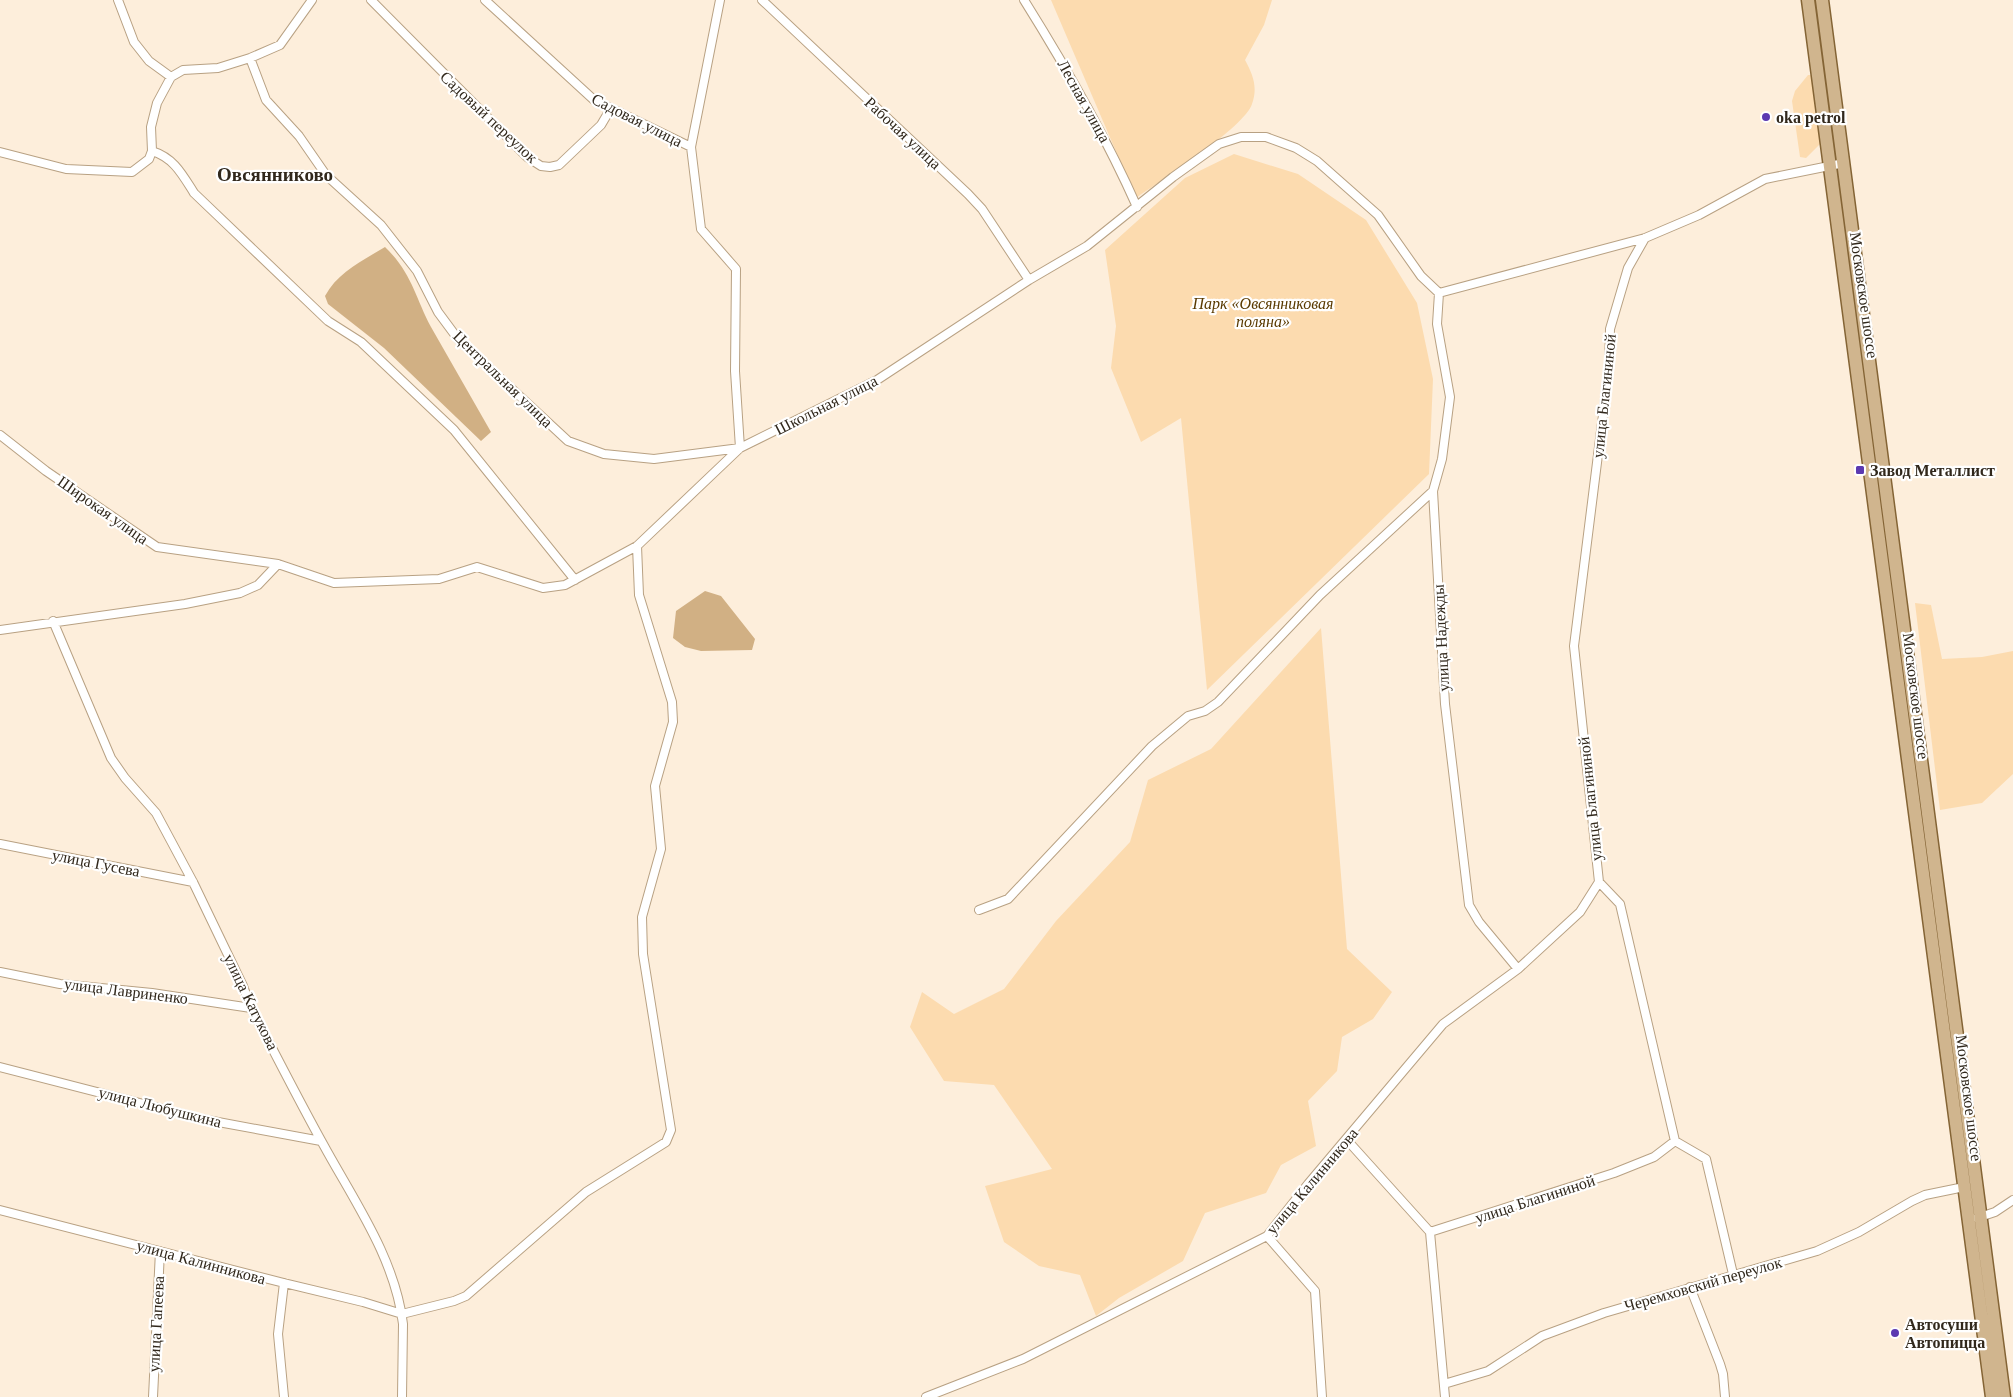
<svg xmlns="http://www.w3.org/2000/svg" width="2013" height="1397" font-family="Georgia,serif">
	<rect width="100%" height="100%" fill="#fdeedb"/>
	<path fill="#fcdbaf" d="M1051 0H1272L1264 25 1245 60C1253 75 1258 87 1252 104 1245 127 1159 182 1136 198Z
		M1808 75H1813L1821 143 1806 158 1800 157 1792 101 1795 91Z
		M1234 154 1298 174 1366 220 1417 303 1433 379 1429 474 1207 690 1181 418 1141 442 1111 368 1116 326 1105 250 1185 178Z
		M1915 603 1931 605 1942 659 1982 657 2013 651V774L1982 803 1940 810Z
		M1321 628 1347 949 1392 992 1373 1019 1342 1037 1337 1071 1308 1101 1316 1146 1281 1165 1266 1193 1205 1213 1183 1261 1119 1298 1096 1316 1080 1275 1039 1266 1004 1242 985 1186 1052 1169 994 1085 944 1081 910 1027 922 992 954 1014 1004 989 1056 921 1130 842 1148 780 1211 749Z"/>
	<path fill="#d1b084" d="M385 247C412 273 415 297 431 327 451 362 471 397 491 432L481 441 384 348 328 304 325 296C338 272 362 261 385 247Z
		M705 591 721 596 755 639 752 650 701 651 685 647 673 638 676 611Z"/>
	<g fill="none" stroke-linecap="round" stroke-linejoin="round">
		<g stroke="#b8a183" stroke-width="10">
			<path id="street" d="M118 0 134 42 149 61 171 77
				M371 0 527 157 541 166 550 167 559 165 601 125 611 108
				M485 0 594 100 691 147
				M762 0 968 194 982 209 1029 280
				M1024 0C1066 67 1105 135 1137 207
				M250 58 266 100 299 136 326 175 381 225 417 271 438 312 458 339 568 441 604 454 654 459 740 448 735 371 736 269 701 229 691 147 720 0
				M152 151C174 158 182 174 194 193L328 321 361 342 454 430 575 580
				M0 152 66 169 132 172 149 159 152 151 151 127 157 103 171 77 183 70 218 68 250 58 280 45 312 0
				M1439 293 1437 324 1450 397 1442 459 1433 491 1445 704 1469 905 1479 922 1518 969
				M1439 293 1645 238 1699 215 1765 179 1844 163
				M0 435 46 471 157 547 278 564
				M53 621 111 758 125 778 156 813 193 882 243 986 251 1008C275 1053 298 1099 323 1144 354 1201 395 1258 403 1324L402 1397
				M0 630 185 604 240 593 258 585 278 564 334 583 439 579 477 567 543 588 565 585 637 546 740 448 877 380 1029 280 1087 246 1173 177 1219 144 1241 137H1266L1296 148 1317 161 1378 215 1421 276 1439 293
				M0 844 193 882
				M979 910 1008 899 1152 746 1188 716 1205 711 1218 702 1320 595 1433 491
				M0 972 60 984 152 993 251 1008
				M0 1067 202 1119 321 1141
				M1347 1140 1430 1232
				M1675 1141 1706 1159 1733 1274
				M0 1210 284 1283 363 1302 402 1314 454 1301 466 1296 586 1192 666 1142 671 1130 643 954 642 917 661 849 655 786 673 722 672 702 639 595 637 546
				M1977 1218 1995 1212 2013 1200
				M1267 1236 1315 1291 1322 1397
				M284 1283 278 1334 284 1397
				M1690 1287 1720 1364 1723 1374 1725 1397
				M1444 1384 1488 1371 1542 1336 1604 1313 1817 1251 1859 1232 1912 1201 1925 1195 1964 1187
				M153 1397 160 1251
				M926 1397 1023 1359 1267 1236 1308 1184 1443 1024 1518 969 1580 912 1599 882
				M1445 1397 1430 1232 1614 1173 1654 1157 1675 1141 1620 904 1599 882 1574 646 1609 367 1610 329 1628 268 1645 238"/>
		</g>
		<g stroke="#846435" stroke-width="15">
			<path id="primary" d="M1808 0 1992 1397
				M1822 0 2004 1397"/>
		</g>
		<use href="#street" stroke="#fff" stroke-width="8"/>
		<use href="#primary" stroke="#d0b58e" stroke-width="12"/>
	</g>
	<g fill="#5b39b1" stroke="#fff" stroke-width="2">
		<circle cx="1766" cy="117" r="5"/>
		<rect x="1855" y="465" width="10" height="10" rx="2.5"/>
		<circle cx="1895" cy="1333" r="5"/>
	</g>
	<g text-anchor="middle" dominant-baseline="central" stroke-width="4.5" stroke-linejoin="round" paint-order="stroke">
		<g font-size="16" fill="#31281c" stroke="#fff">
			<text transform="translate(1084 101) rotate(61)">Лесная улица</text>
			<text transform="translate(489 117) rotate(43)">Садовый переулок</text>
			<text transform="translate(637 120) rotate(27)">Садовая улица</text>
			<text transform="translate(903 133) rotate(43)">Рабочая улица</text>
			<text transform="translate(1864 295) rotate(82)">Московское шоссе</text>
			<text transform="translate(503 379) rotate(44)">Центральная улица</text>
			<text transform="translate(1604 396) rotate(-84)">улица Благининой</text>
			<text transform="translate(826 405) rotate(-27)">Школьная улица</text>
			<text transform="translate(103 510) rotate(35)">Широкая улица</text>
			<text transform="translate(1441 638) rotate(-93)">улица Надежды</text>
			<text transform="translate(1916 696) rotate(83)">Московское шоссе</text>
			<text transform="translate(1590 799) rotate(-96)">улица Благининой</text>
			<text transform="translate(96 863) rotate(11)">улица Гусева</text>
			<text transform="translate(126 991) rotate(7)">улица Лавриненко</text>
			<text transform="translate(251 1002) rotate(64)">улица Катукова</text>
			<text transform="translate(1969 1098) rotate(83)">Московское шоссе</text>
			<text transform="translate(160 1107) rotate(14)">улица Любушкина</text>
			<text transform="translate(1312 1181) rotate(-50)">улица Калинникова</text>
			<text transform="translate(1535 1199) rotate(-18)">улица Благининой</text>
			<text transform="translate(201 1262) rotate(15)">улица Калинникова</text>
			<text transform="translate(1703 1284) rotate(-16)">Черемховский переулок</text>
			<text transform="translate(156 1324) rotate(-87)">улица Гапеева</text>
		</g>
		<g font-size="16" font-weight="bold" fill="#31281c" stroke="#fff" text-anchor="start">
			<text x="1776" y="117">oka petrol</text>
			<text x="1870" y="470">Завод Металлист</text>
			<text x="1905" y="1324">Автосуши<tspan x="1905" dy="18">Автопицца</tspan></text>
		</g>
		<g font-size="16" font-style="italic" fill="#5a3a00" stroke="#fff">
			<text x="1263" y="303">Парк «Овсянниковая<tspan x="1263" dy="18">поляна»</tspan></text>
		</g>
		<g font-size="19" font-weight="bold" fill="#31281c" stroke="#fff">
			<text x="275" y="174">Овсянниково</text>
		</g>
	</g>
</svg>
